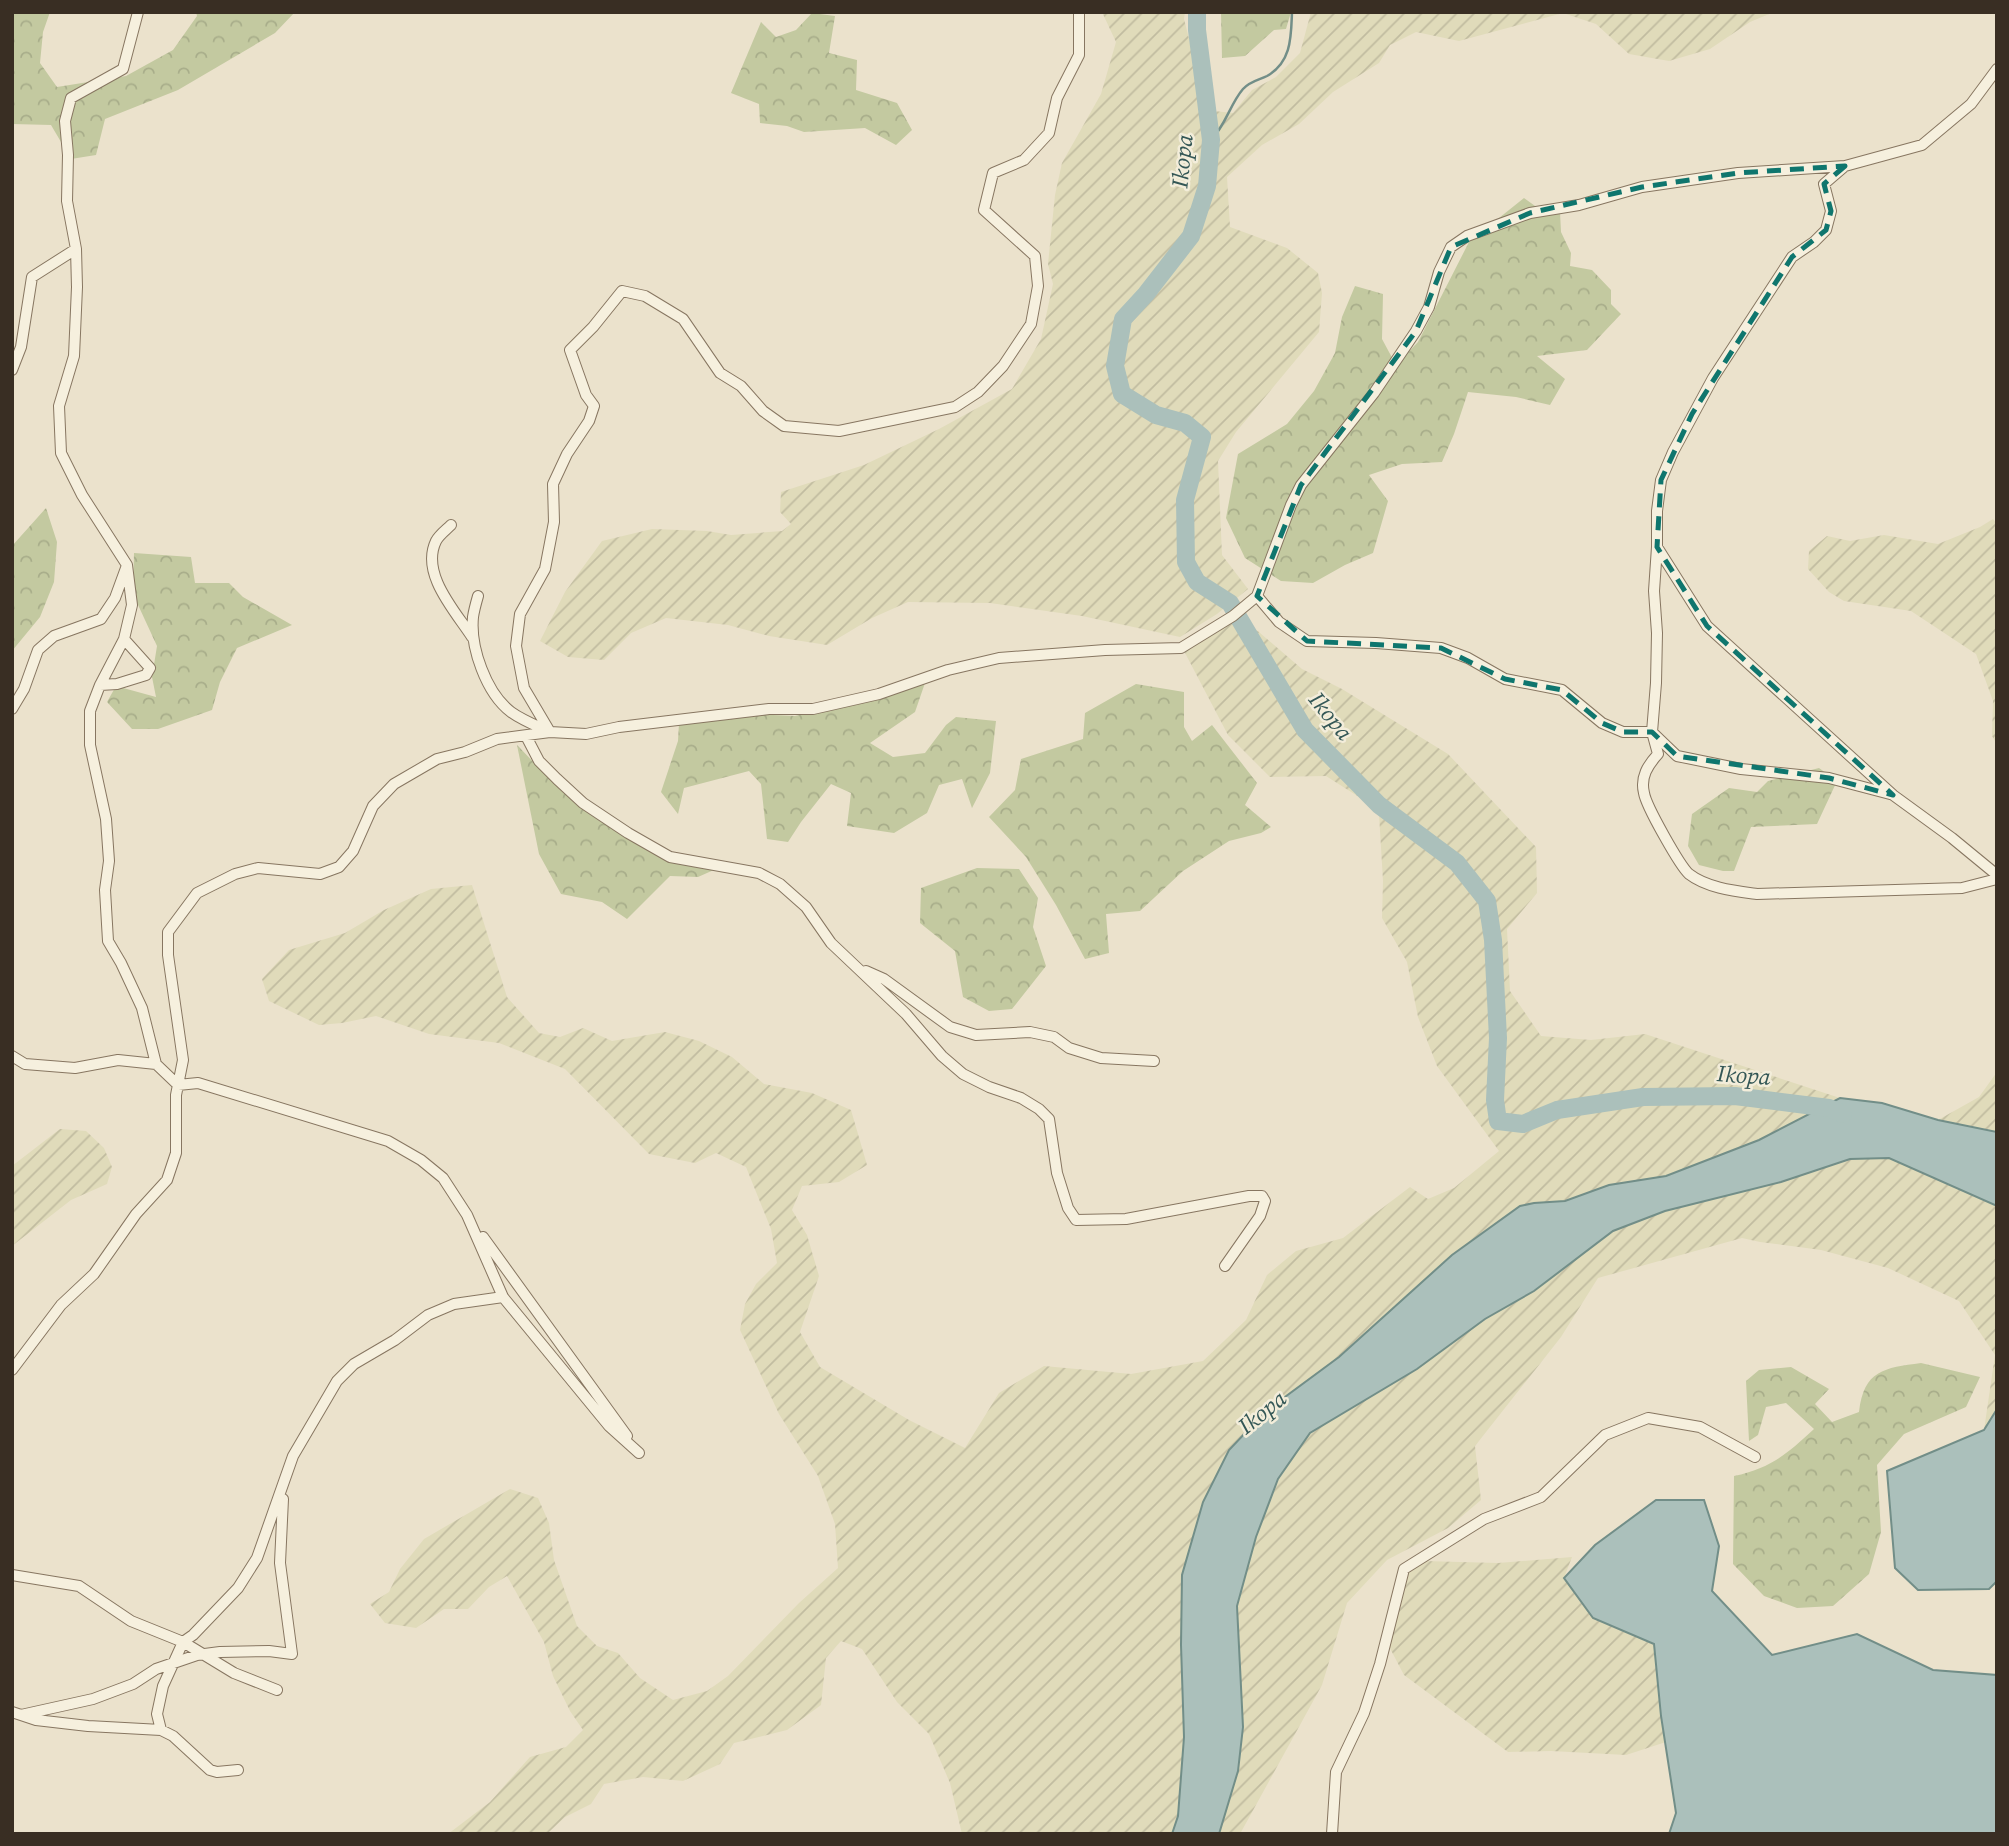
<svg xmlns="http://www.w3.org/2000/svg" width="2009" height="1846" font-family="'Source Serif 4',serif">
	<defs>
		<pattern id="farmland-furrows" width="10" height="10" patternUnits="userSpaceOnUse" patternTransform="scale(1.75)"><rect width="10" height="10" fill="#e0dbba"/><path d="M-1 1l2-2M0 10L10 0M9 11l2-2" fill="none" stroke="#c1bca0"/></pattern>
		<pattern id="forest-crowns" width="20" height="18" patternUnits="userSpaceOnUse" patternTransform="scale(1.75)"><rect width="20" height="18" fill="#c3c9a0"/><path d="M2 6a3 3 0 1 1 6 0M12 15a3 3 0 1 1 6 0" fill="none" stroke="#a8ad8a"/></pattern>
	</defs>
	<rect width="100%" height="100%" fill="#ebe2cc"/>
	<path fill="url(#farmland-furrows)" d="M1102 12H1185L1184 19 1200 82 1214 111 1233 113 1252 90 1276 77 1300 53 1311 12H1774L1750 22 1710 49 1669 61 1629 54 1596 24 1563 13 1459 41 1416 32 1390 45 1379 63 1333 92 1299 124 1262 145 1227 177 1230 227 1287 248 1318 273 1322 293 1319 332 1236 432 1218 461 1222 555 1248 589 1217 614 1180 637 1082 616 990 603 908 602 872 618 827 645 769 636 728 625 666 618 631 633 604 660 568 657 540 641 565 592 602 541 652 529 707 531 731 535 782 531 791 524 780 512 781 492 864 465 939 429 1012 389 1041 339 1053 284 1048 264 1055 195 1062 163 1101 94 1116 42Z
		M1993 519 1997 524V744L1992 736 1993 701 1976 654 1911 611 1844 601 1829 592 1808 569 1809 551 1827 536 1850 541 1884 535 1938 544 1980 527Z
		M1239 615 1302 669 1342 689 1448 754 1536 847 1537 893 1507 929 1510 991 1541 1036 1591 1040 1645 1034 1840 1098 1759 1140 1666 1176 1609 1185 1565 1201 1534 1203 1519 1206 1452 1255 1339 1357 1266 1411 1182 1575 1181 1645 1184 1737 1178 1817 1172 1834H962L950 1783 929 1734 897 1702 862 1649 841 1641 826 1658 821 1705 787 1730 734 1743 720 1764 683 1781 643 1777 604 1784 591 1804 565 1817 547 1834H448L490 1802 530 1757 566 1747 583 1730 570 1711 553 1676 544 1642 507 1576 489 1587 468 1609H444L416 1628 385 1623 370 1604 389 1592 400 1569 424 1539 510 1489 538 1498 549 1523 554 1560 577 1626 597 1646 618 1653 640 1678 673 1700 707 1691 728 1676 799 1603 838 1568 835 1524 818 1476 779 1414 740 1330 745 1304 756 1284 777 1263 771 1229 746 1167 716 1153 695 1163 649 1154 565 1069 499 1043 429 1034 376 1016 342 1023 319 1025 269 1001 262 979 289 950 345 933 384 910 431 889 472 885 507 997 539 1033 560 1037 583 1028 612 1041 665 1032 699 1041 732 1057 764 1084 812 1093 851 1110 867 1165 839 1182 802 1186 792 1210 807 1235 819 1276 800 1332 820 1367 909 1420 965 1448 999 1393 1044 1366 1131 1374 1203 1361 1246 1320 1267 1275 1296 1251 1343 1238 1410 1187 1428 1199 1454 1188 1499 1151 1437 1066 1418 1017 1407 962 1382 918 1383 881 1379 814 1359 797 1326 776 1270 777 1228 735 1184 651Z
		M1997 1072V1132L1938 1120 1979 1097Z
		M60 1129 86 1131 104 1148 112 1167 107 1184 71 1200 12 1246V1166Z
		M1889 1158 1997 1206V1409L1984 1430 1995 1355 1959 1301 1888 1268 1821 1250 1760 1242 1742 1238 1598 1278 1561 1337 1475 1446 1481 1500 1448 1528 1387 1560 1347 1603 1322 1685 1240 1834H1219L1238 1771 1243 1727 1237 1606 1256 1537 1279 1479 1310 1433 1417 1369 1485 1319 1534 1291 1613 1231 1666 1211 1781 1182 1850 1159Z
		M1572 1557 1564 1578 1593 1618 1654 1644 1666 1742 1626 1755 1551 1751 1508 1752 1404 1675 1383 1635 1397 1583 1423 1561 1498 1563Z"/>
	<path fill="url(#forest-crowns)" d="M12 12H50L43 32 40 63 57 87 126 76 173 50 197 16 196 12H295L275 33 178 90 105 119 96 155 71 159 51 125 12 124Z
		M1221 12H1291L1286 29 1274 30 1245 56 1222 58Z
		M812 13 835 16 829 53 857 60 856 90 897 103 912 130 896 145 865 128 804 132 787 126 760 123 759 104 731 93 761 22 776 37 796 30Z
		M1524 198 1542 211 1560 212 1561 232 1571 253 1570 266 1592 270 1611 290V304L1621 314 1587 350 1537 356 1565 379 1550 405 1516 397 1468 392 1454 434 1442 462 1402 464 1369 475 1388 501 1373 553 1345 565 1313 583 1281 581 1245 558 1226 518 1238 454 1287 424 1314 391 1335 353 1342 317 1355 286 1383 294 1382 339 1396 365 1418 342 1469 242Z
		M46 508 57 542 54 582 40 617 12 651V546Z
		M134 553 191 557 195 583H229L243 597 292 625 237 648 220 682 212 710 158 729H132L107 702 116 686 156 697 152 677 157 646 133 594Z
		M926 680 915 712 870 743 893 757 925 753 946 725 956 717 996 721 990 773 972 808 962 779 939 785 927 813 894 833 847 826 851 793 831 784 801 822 788 842 767 839 761 784 749 771 684 788 678 814 661 792 678 741 679 723 750 714 795 716 856 702Z
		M1136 684 1184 692V727L1192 741 1212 725 1257 783 1245 805 1271 827 1261 833 1229 841 1183 871 1140 911 1106 914 1109 953 1085 959 1056 905 1026 857 989 817 1015 790 1021 759 1083 739 1085 713Z
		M517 745 542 771 650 844 716 869 698 877 670 876 627 919 602 902 561 894 539 854Z
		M1819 768 1837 781 1817 824 1751 827 1734 871H1723L1699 865 1688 846 1692 814 1729 788 1757 792 1768 781Z
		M977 868 1019 869 1038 898 1033 927 1046 966 1012 1009 989 1011 963 997 955 951 920 923 921 888Z
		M1921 1363 1980 1377 1966 1407 1904 1434 1877 1465 1881 1532 1869 1574 1833 1606 1797 1608 1764 1596 1733 1564 1734 1476C1771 1468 1787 1454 1814 1429L1786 1403 1766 1407 1758 1435 1749 1441 1746 1381 1759 1370 1791 1367 1829 1389 1815 1404 1832 1422 1859 1412C1864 1370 1884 1368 1921 1363Z"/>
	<path fill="#abc0bb" stroke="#728e88" stroke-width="2" d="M1840 1098 1882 1103 1938 1120 1997 1132V1206L1889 1158 1850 1159 1781 1182 1665 1211 1613 1231 1534 1291 1485 1319 1417 1369 1310 1433 1278 1479 1256 1537 1237 1606 1243 1727 1238 1771 1219 1834H1172L1178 1816 1184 1737 1181 1645 1182 1575 1203 1502 1229 1450 1266 1411 1339 1357 1452 1255 1520 1206 1534 1203 1565 1201 1609 1185 1666 1176 1759 1140Z
		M1997 1409V1581L1989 1589 1918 1590 1895 1568 1887 1471 1984 1430Z
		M1656 1500H1704L1719 1546 1712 1591 1772 1655 1857 1634 1933 1670 1997 1675V1834H1669L1676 1813 1661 1716 1654 1644 1593 1618 1564 1578 1595 1545Z"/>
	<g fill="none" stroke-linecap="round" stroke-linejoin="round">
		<path stroke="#728e88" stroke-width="2.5" d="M1211 140C1226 125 1230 104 1243 89 1250 81 1259 80 1267 76 1292 62 1291 36 1292 12"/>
		<path stroke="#abc0bb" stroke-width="18" d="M1197 12V30L1211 140 1207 186 1191 236 1146 294 1123 319 1115 366 1122 394 1156 415 1185 423 1202 437 1185 500 1186 562 1197 582 1230 603 1305 730 1379 805 1457 863 1487 901 1493 940 1498 1038 1495 1100 1498 1121 1523 1124 1557 1110 1643 1097 1735 1096 1829 1108 1843 1114"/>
		<g stroke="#877661" stroke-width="12">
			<path id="street" d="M138 12 123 69 71 98 65 121 68 155 67 201 76 249 77 287 74 356 59 406 61 453 82 495 127 565 132 605 124 639 150 668 146 675 117 684 100 685 90 711V745L106 819 109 861 105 890 108 941 121 963 142 1008 156 1064 178 1085 198 1083 388 1141 421 1160 443 1178 467 1215 503 1297 609 1426 639 1453
				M1845 166 1824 184 1831 211 1826 230 1814 242 1792 257 1713 378 1673 452 1661 480 1657 511V547L1707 626 1893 795 1952 838 1997 875
				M12 370 21 347 32 277 76 249
				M451 525C446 530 439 535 436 541 420 574 456 612 472 637
				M1657 547 1654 591 1657 633 1656 683 1652 732 1658 754C1648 765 1640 777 1644 793 1646 806 1680 866 1689 874 1707 888 1735 891 1757 894L1962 888 1997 879
				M478 596C476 603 474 610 473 617 470 647 486 693 511 712 522 720 537 726 550 732
				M1257 596 1279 622 1307 641 1376 643 1441 648 1468 658 1505 679 1562 690 1602 723 1623 732H1652L1677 756 1741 769 1829 778 1890 794
				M100 685 124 639
				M12 709 24 689 38 650 54 636 101 619 115 598 126 568
				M550 732 524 688 516 646 520 614 545 569 554 522 553 484 567 454 589 421 594 406 586 395 570 350 593 327 622 291 645 296 683 319 720 373 741 386 763 411 784 426 839 431 955 407 978 392 1003 366 1031 324 1038 286 1035 256 984 210 993 173 1024 160 1049 133 1057 98 1079 55V12
				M526 736 539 761 557 779 583 803 628 833 670 857 759 873 780 884 806 907 831 943 906 1014 942 1056 963 1074 989 1087 1021 1098 1039 1109 1049 1119 1057 1173 1068 1208 1076 1220 1126 1219 1249 1196H1262L1265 1201 1260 1216 1225 1266
				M866 971 884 979 950 1027 976 1035 1030 1032 1054 1037 1069 1048 1101 1058 1154 1061
				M12 1056 25 1064 75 1068 118 1060 156 1064
				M483 1237 627 1436
				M12 1370 61 1305 94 1274 136 1214 167 1180 176 1153V1095L183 1060 168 955V932L197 893 235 874 258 868 320 874 339 867 353 851 373 806 394 784 437 759 465 752 497 739 550 732 586 734 619 727 769 709H813L879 694 948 670 999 658 1105 650 1181 648 1233 616 1257 596 1291 505 1301 485 1374 393 1416 331 1429 307 1439 272 1451 247 1467 236 1530 213 1579 205 1642 187 1738 173 1845 166 1922 145 1971 104 1997 69
				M12 1575 79 1586 131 1621 183 1642 234 1673 277 1690
				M12 1712 36 1720 88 1726 161 1730 173 1736 210 1770 217 1772 238 1770
				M21 1715 93 1699 133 1684 156 1669 197 1655 220 1652 269 1651 292 1654 280 1563 283 1499
				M161 1730 157 1714 163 1686 183 1642 193 1635 238 1588 257 1558 293 1456 337 1381 354 1364 395 1340 428 1315 454 1304 503 1297
				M1332 1834 1336 1772 1364 1713 1380 1664 1404 1569 1484 1519 1541 1497 1605 1435 1648 1418 1700 1427 1755 1457"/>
		</g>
		<use href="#street" stroke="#f6f0de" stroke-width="10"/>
	</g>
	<path fill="none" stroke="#0f766e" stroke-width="5" stroke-dasharray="14 9" stroke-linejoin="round" d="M1845 166 1824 184 1831 211 1826 230 1792 257 1692 414 1661 480 1657 547 1707 626 1893 795 1829 778 1677 756 1652 732H1623L1602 723 1562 690 1505 679 1441 648 1307 641 1257 596 1301 485 1416 331 1451 247 1530 213 1642 187 1738 173Z"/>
	<g text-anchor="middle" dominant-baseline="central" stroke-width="5" stroke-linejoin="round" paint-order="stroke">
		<g font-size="23" font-style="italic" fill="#345756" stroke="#f3edda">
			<text transform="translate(1182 161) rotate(-84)">Ikopa</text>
			<text transform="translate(1331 716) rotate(51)">Ikopa</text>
			<text transform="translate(1744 1075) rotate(4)">Ikopa</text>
			<text transform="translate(1262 1412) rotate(-39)">Ikopa</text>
		</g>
	</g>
	<rect width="2009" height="1846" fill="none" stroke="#392e23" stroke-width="28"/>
</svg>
